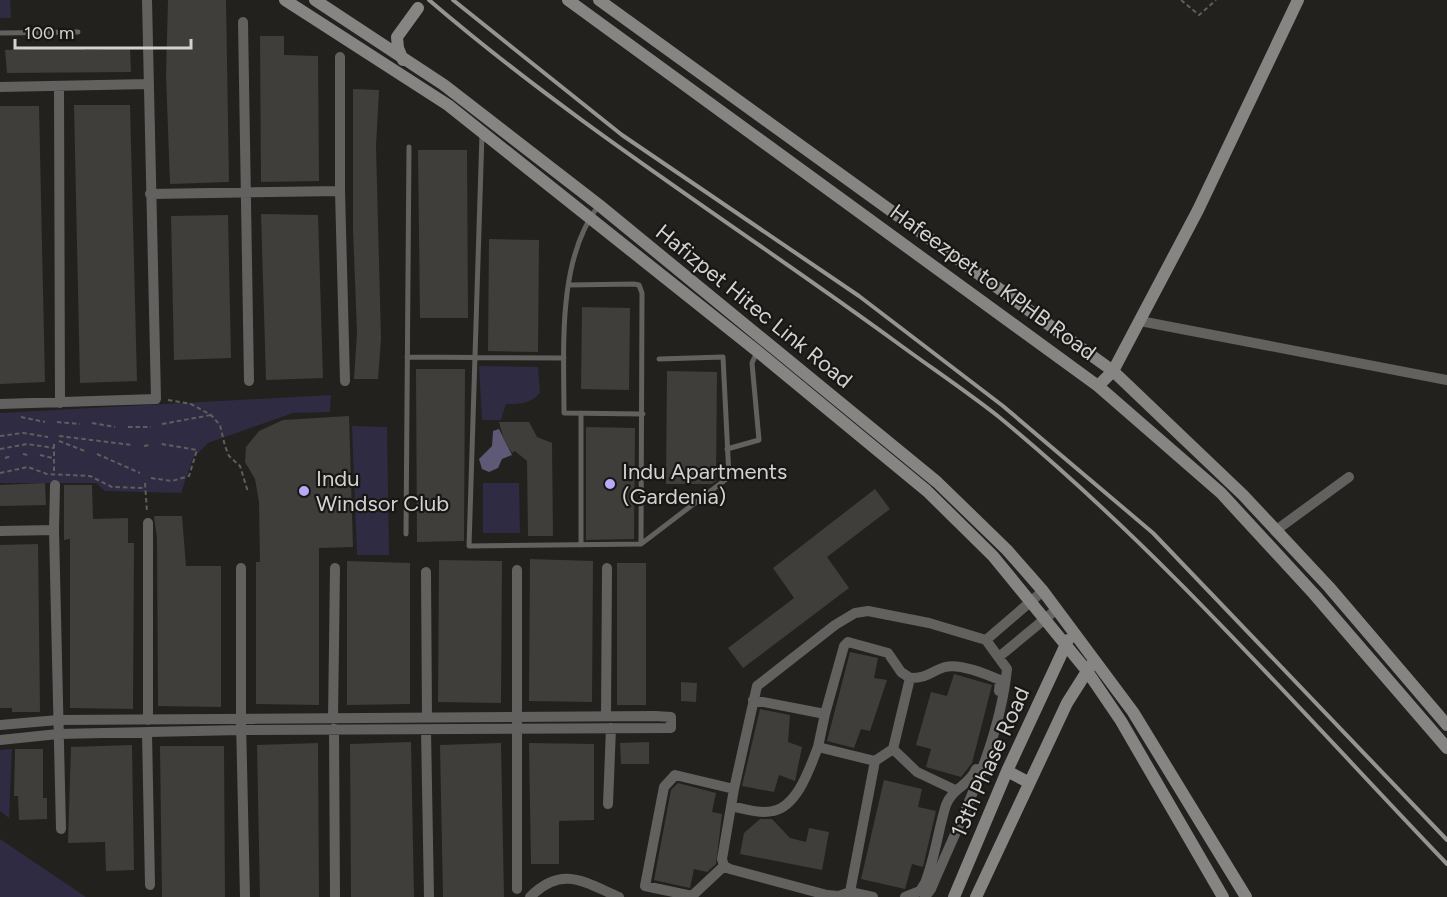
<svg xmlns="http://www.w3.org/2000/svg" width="1447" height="897" font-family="Figtree,sans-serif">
	<rect width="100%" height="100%" fill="#22211e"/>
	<path fill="#2f2b43" d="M0 0H10L11 18H0Z
		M479 366 538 367 540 393C530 404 520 404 506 404L501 420H482Z
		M331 395 330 412 293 413 208 443 193 458 181 493 105 491 96 483H0V413Z
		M352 426 387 427 389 555H357Z
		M483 483H519L520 533H483Z
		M12 749 9 818 0 811V750Z
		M0 839 86 897H0Z"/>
	<path fill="#5d5976" d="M499 429 512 455 502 459 498 468 489 472 482 469 479 459 492 446 493 431Z"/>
	<path fill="#3f3e3b" d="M168 0H226L229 182 170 184 166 75Z
		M260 36H284V55L318 56 319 181 261 182Z
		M85 47V50L130 48 131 72 7 73 5 50Z
		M353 89 379 90 376 146 381 339 378 379H354L357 333 353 228Z
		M74 105H130L137 381 80 383Z
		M0 106H39L45 382 0 384Z
		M418 150H467L468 318H420Z
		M261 214 318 215 323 378 266 380Z
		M228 215 231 358 174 360 171 216Z
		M489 239 539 240 538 352 488 351Z
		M582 307 630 308 629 390 581 389Z
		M416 369H465L464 541 417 542Z
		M667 371 717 372 716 481 712 484H666Z
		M349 416 353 547 319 548V705L256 704V562H260L259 502 255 479 245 462 246 447 259 431 283 420Z
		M499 422H529L537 437 552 443 553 536H528L527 461 515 451 512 453 504 440Z
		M586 427 635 428 634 539 586 540Z
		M45 483 46 505 0 506V485Z
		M64 485H92L93 519 128 518V543H134L133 709 70 708V539L64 540Z
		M875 489 890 509 827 557 849 588 743 668 728 648 794 598 773 568Z
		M154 516H182L186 566H221V707L158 706 157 538Z
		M38 544 40 712H12V708H0V545Z
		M530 559 593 561 592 702 529 701Z
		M439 560 502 561 501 703 438 702Z
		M347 561 410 563V704L347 705Z
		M617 563H646V705H617Z
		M850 652 878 658 874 678 887 680 870 731 861 729 854 748 827 741Z
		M954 674 992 685 972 763 961 777 926 767 931 749 916 745 931 692 947 696Z
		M681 682 697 683 696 702 681 701Z
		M760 709 790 715 788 742 802 747 795 781 779 775 774 792 742 786Z
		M411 742 414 897H351L350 744Z
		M649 742V764H621L620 743Z
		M318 743 319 897H260L257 745Z
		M501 743 504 897H443L440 745Z
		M529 743 594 744V820L559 821V864H531Z
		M132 745 134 870 106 871 105 842 68 843 71 747Z
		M160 746H224L225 897H162Z
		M15 749H43V798H47V819L19 820 18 796H14Z
		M884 780 922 789 918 807 936 811 923 867 912 864 905 889 861 879Z
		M678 783 716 793 712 812 722 814 716 864 707 872 694 869 690 888 654 880 671 790Z
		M760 819H772L790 838 806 842 809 828 829 832 822 870 740 854 744 833Z"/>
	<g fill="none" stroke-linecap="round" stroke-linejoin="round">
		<path stroke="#5f5e5c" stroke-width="2" stroke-dasharray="4.5 3" stroke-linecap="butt" d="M1181 0 1199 15 1216 0
			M168 400 191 404 211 415 220 425 225 446 229 456 240 466 248 492
			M21 417 45 422
			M57 422 80 424
			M92 423 115 427
			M162 424 211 415
			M128 427H151
			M0 436 23 433 48 437
			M59 436 132 445
			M59 441 85 451
			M54 444V473
			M144 446 150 445
			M0 449 27 444 54 448
			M23 454 28 455
			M97 454 140 473
			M40 455 53 458
			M5 458 11 456
			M0 473 28 467 47 474 90 476 112 487 145 488
			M151 478 172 481 189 476 197 450 161 444
			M145 483 147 512"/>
		<path stroke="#626160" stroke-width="5" d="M0 33 78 32
			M482 134 469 546 641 544 729 477 723 357 659 359
			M599 205C557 259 564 348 564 413L643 414
			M569 285 634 284 639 285 642 293 641 544
			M407 357 564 358
			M727 449 759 440 752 363 757 352
			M406 534 409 147
			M581 545V413"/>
		<path stroke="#626160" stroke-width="10" d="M243 22 249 381
			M340 57V191L345 381
			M0 87 149 84
			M59 87 60 403
			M150 194 340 191
			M1140 321 1447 380
			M0 404 156 399 147 0
			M148 523V720
			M54 530 55 485
			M0 531 54 530 61 829
			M1275 531 1349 477
			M241 568V721L245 897
			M517 570V889
			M426 572 427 718
			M986 640 1043 591
			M1000 656 1057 609
			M753 700 825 714 818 747 875 761
			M825 714 844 646 848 642 888 653 901 672 910 678C929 678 931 671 945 667 960 663 986 674 1000 680L999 691
			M606 716 607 568
			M333 719 335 568
			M0 725 58 720 655 716 671 717V728L241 730 58 734 0 740
			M334 729 335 897
			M426 730 429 897
			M147 733 150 885
			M893 749 917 772 955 790
			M608 804 611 728
			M731 806C745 809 760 814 773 811 798 806 810 767 818 747
			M724 866 692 896 645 886 664 787 675 775 734 789
			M850 892 875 761 893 749 910 678
			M530 897C562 865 584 882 619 897
			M873 897 850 892 839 896 827 895 730 869 724 866 722 859 734 789 757 686 835 625 855 613 868 611 929 623 986 640 1007 669C999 747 961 818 931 889L925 897
			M905 897 920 891 925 883C935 858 938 830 946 805 952 788 970 785 976 769"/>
		<path stroke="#878583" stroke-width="12" d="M285 0 448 105 757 351 927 491 993 556 1087 671 1121 721 1223 897
			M315 0 444 85 599 205 937 482 1007 550 1043 591 1133 712 1246 897
			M568 0 1098 386 1221 493 1314 594 1447 748
			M599 0 1113 371 1243 495 1329 587 1447 725
			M403 60 398 48 397 37 418 8
			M1098 386 1113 371 1198 210 1298 0
			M1007 771 1028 782
			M954 897 1007 771 1068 640
			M976 897 1067 703 1091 665"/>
		<path stroke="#959492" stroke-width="4" d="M429 0C576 126 740 228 896 342 930 367 966 391 999 417 1162 551 1301 712 1447 864
			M453 0 622 135 859 296 1003 406 1153 533 1447 840"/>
	</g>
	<g fill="#b7abf7" stroke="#191715" stroke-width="2">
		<circle cx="610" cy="484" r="6"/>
		<circle cx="304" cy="491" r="6"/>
	</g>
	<g text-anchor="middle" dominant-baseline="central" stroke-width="4.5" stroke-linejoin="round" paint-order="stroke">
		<g font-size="22" fill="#d3d2d1" stroke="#191715">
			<text transform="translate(993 282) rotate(36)">Hafeezpet to KPHB Road</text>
			<text transform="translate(754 306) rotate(39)">Hafizpet Hitec Link Road</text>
			<text transform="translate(990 762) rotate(-66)">13th Phase Road</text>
		</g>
		<g font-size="22" fill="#d3d2d1" stroke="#191715" text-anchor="start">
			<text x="622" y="471">Indu Apartments<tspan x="622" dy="25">(Gardenia)</tspan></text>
			<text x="316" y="478">Indu<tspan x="316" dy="25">Windsor Club</tspan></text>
		</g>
	</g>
	<path d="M15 39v9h176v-9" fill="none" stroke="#d3d2d1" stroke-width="3"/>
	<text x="24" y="39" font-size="18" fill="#d3d2d1" stroke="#191715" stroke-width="4.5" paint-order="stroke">100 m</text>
</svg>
